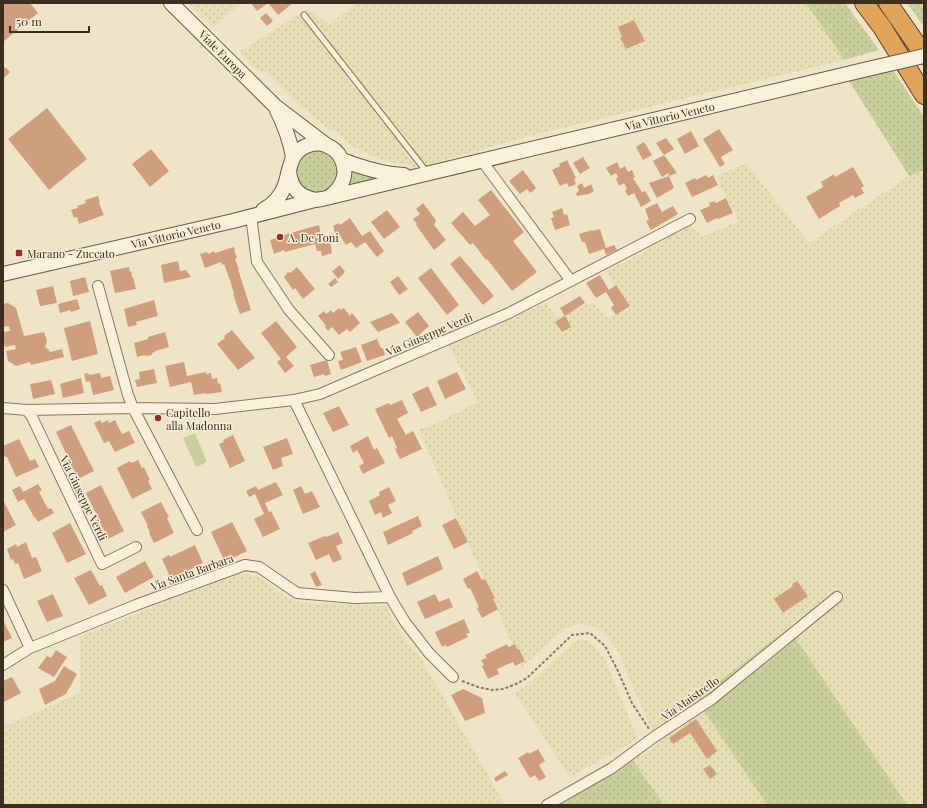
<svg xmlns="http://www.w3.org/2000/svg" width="927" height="808" font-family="'Playfair Display',serif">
	<defs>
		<pattern id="farmland-dots" width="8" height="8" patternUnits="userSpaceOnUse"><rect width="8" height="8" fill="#e6deb5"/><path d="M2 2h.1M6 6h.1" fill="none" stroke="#c6bf9b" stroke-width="1.8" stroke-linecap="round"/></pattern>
		<pattern id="grass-dots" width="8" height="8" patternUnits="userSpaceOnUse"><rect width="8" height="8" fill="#c9cf9b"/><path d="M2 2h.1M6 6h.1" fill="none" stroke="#aeb285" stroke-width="1.8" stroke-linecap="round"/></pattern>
	</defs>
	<rect width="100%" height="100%" fill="#f0e4c8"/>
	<path fill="url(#farmland-dots)" d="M188 3H241L213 28Z
		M356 3H806L844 60 537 134 415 168 409 165 393 163 377 158 348 144 342 136 336 132 329 129 296 102 267 73 263 71 256 70 239 52 308 9 330 25Z
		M746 163 809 243 909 176 924 170V805H907L789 628 696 699 767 805H664L633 760 653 748 655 745 656 741 618 651 605 634 593 626 576 624 563 630 522 667 419 430 433 425 478 402 449 345 545 303 557 318 593 302 606 318 628 310 606 271 645 252 688 223 702 237 739 221 716 177Z
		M240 574H245L253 575 266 581 284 596 297 602 386 606 399 631 408 644 419 655 505 805H3V727L80 693V636L199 589Z
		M578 640H587L594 645 605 660 638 739 570 777 515 693 525 687 573 643Z"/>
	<path fill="url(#grass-dots)" d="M806 3H845L879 50 844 60Z
		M907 3H924V27Z
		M893 70 924 117V170L909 176 849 81Z
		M314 149 327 151 338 162V181L323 194 309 193 298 184 294 171 302 155Z
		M352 170H353L368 176 380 180 346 191 349 185Z
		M789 628 907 805H767L696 699Z
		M633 760 664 805H554Z"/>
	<path fill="#c9cf9b" d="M195 433 207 462 196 467 183 438Z"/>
	<path fill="#cf9f7d" d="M3 3H30L38 13 3 42Z
		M251 3H293L278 15 268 3 257 11Z
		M266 13 273 21 267 26 260 18Z
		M634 20 645 41 626 49 620 38 622 37 618 27Z
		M5 67 10 72 3 79V69Z
		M47 108 87 159 49 190 8 139Z
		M719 129 733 150 721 157 725 164 720 167 703 139Z
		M691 131 699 146 685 154 677 139Z
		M666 138 674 149 664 155 656 143Z
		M644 142 652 155 643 160 636 147Z
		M151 149 169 171 150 187 132 164Z
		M664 155 677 173 669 176 668 173 662 177 653 161Z
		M583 157 590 168 580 174 573 163Z
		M567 160 576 178 574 179 576 184 569 187 567 183 560 186 552 170 560 166 559 164Z
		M617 162 620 169 625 166 628 172 632 170 635 177 633 178 642 192 645 191 651 201 641 207 634 193 628 196 625 190 627 189 624 183 619 186 616 179 618 177 616 173 611 176 606 168Z
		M853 167 864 186 861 188 864 193 855 198 853 195 839 203 840 206 819 219 806 197 823 187 821 182 834 174 835 177Z
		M523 170 536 188 530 193 527 189 520 194 509 181Z
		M706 175 708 178 713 175 718 185 692 197 685 183 695 178 696 180Z
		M669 176 674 188 657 198 649 183Z
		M582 183 584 188 591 184 594 191 589 194 577 196 576 193 579 191 577 186Z
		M491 190 524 232 513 241 537 272 512 291 487 259 486 260 473 243 470 245 451 223 463 212 475 226 490 215 478 200Z
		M98 196 100 203H99L104 215 79 224 77 217 74 218 71 210 78 208 77 206 86 203 85 200Z
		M726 198 733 213 718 219 717 218 707 223 700 210 710 206 709 203 714 201 716 203Z
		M423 203 435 219 436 221 434 225 446 240 434 250 416 225 417 224 413 219 420 214 416 209Z
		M657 203 662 212 673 206 678 214 651 230 646 221 649 220 645 209Z
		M562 208 564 215 567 214 570 225 555 230 551 218 554 217 552 212Z
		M387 210 400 227 384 239 371 222Z
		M350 218 362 236 370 231 384 251 377 257 365 242 356 248 351 242 346 245 339 234 336 236 333 226 339 223 340 225Z
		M319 225 321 236 324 235 326 242 330 241 332 253 322 256 321 251H317L315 244 285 252 284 250 274 254 270 240 294 232Z
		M600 229 606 248 614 245 617 250 606 255 604 249 589 254 585 242H582L579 234 592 230 593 231Z
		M234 247 235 250H234L237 258 235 259 239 269H238L251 310 240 314 233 294H234L231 284V283L224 264 222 265 221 262 205 268 200 254 207 252 208 254 214 251 215 253Z
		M460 256 494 296 483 305 450 264Z
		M178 261 180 271 186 270 191 277 164 283 161 265Z
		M340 265 345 272 338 279 332 271Z
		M129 267 130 272 131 271 132 277H133L136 289 115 293 110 271Z
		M297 267 315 289 303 299 295 288 293 290 284 277 288 272 290 273Z
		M431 268 459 305 447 315 418 278Z
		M600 275 609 290 616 285 630 306 616 315 611 308 614 305 606 292 596 298 586 283Z
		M398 276 408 289 399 295 390 282Z
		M85 277 89 292 73 296 70 281Z
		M335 278 338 282 331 287 328 284Z
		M53 286 57 303 40 306 36 290Z
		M580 296 585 303 565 316 560 308Z
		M77 299 80 309 71 312 70 310 60 313 58 304Z
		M154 300 158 316 136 322 137 325 128 327 124 309Z
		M8 303 16 308 24 336 44 332 47 341 45 347 49 350 50 352 62 349 64 357 31 365 30 362 16 366 8 361 6 351 16 349 15 345 5 347 3 340V332L10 331 9 326 3 327V304Z
		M339 308 340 310 344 308 350 316 352 313 360 323 350 332 347 329 339 335 332 327 328 331 325 327 326 326 318 316 324 311 326 314 331 310 333 313Z
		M418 312 429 326 419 335 424 341 419 345 414 339 417 337 405 322Z
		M392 313 400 323 378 332 370 322Z
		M565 316 571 327 562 332 555 322Z
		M90 321 98 354 72 361 64 328Z
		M276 321 297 347 286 357 294 366 285 373 277 362 281 359 261 333Z
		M232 330 255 358 238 370 217 344 225 338 224 336Z
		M165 332 169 347 155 351V352L152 353V355L145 356V355L137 357 134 343 148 339V337Z
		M377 339 381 348H383L385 355 367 361 361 345Z
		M356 347 362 362 341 370 338 361 343 360 340 352Z
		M327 360 331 374 325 376 324 374 314 377 310 365Z
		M184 362 187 376 206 372V374L211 373 212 379 217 378 218 384 220 383 222 392 207 394 206 393 194 395 191 382 170 387 165 366Z
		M154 369 157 383 137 387 135 380 140 379 139 372Z
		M457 372 466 389 445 399 437 381Z
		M88 373 89 375 100 373 101 378 110 376 114 390 93 395 90 381 86 382 84 374Z
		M81 378 84 393 63 398 60 384Z
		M51 380 55 394 33 399 30 384Z
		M428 386 437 405 421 412 412 394Z
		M402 400 408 413 397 419 406 435 413 431 422 449 400 459 395 449 397 448 392 436 389 438 375 409 389 403 390 405Z
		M339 406 349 425 333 432 323 413Z
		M100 420 102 423 108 420 109 423 115 420 122 434 129 431 135 443 115 452 109 441 104 443 94 423Z
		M71 425 94 471 78 479 56 432Z
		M233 435 245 461 230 468 219 444 224 442 223 440Z
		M368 436 374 450 377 448 385 463 363 474 359 466 364 463 357 450 353 453 350 446Z
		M287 438 293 454 281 458 283 466 273 470 263 447Z
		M19 439 30 461 35 459 39 467 16 477 7 457H5L3 453V446Z
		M138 460 142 468 144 467 150 480 148 481 152 489 132 499 117 468 130 461 131 463Z
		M276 482 283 495 265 503 269 512 271 511 280 529 263 537 254 519 264 514 255 494 249 497 246 491 256 486 258 490Z
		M38 484 42 490 39 492 48 509 51 508 54 513 38 522 35 517H34L24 499 18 502 12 490 20 486 23 492Z
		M101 485 124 531 108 539 86 493Z
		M301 486 305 494 312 491 320 507 303 514 293 490Z
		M389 487 396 501 388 505 392 513 383 518 381 512 375 515 369 501 380 495 379 492Z
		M3 500 16 525 3 532Z
		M161 502 169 517 167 518 174 533 154 543 149 533H150L147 526H148L141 512Z
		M418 516 422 526 412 531 413 533 388 545 383 532Z
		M456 518 468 542 454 549 442 525Z
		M232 522 247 551 225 562 211 532Z
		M70 523 86 554 67 563 52 533Z
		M338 532 343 543 336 546 342 559 333 563 329 554 316 560 308 543 325 536 326 537Z
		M26 542 32 558 36 557 42 571 24 579 18 563 15 564 13 559 11 560 7 549 16 544 17 547Z
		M195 545 203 563 171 579 162 559 169 555 170 557Z
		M438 556 443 569 407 586 402 573Z
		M145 561 154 577 125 593 116 577Z
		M91 570 100 586 102 585 107 596 89 605 74 578Z
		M315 571 322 585 316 587 310 574Z
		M477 571 482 580 485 579 495 598 493 599 498 609 482 618 477 608 479 607 470 588 468 589 463 579Z
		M797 581 808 596 783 613 774 599 793 586 792 584Z
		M53 594 63 616 47 622 37 601Z
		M435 594 439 602 449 598 453 607 425 619 417 602Z
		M464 619 470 633 466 634 468 637 447 647 446 645 442 647 435 632Z
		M3 620 12 638 3 642Z
		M507 644 508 647 515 644 517 649H519L525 661 515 666 513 662 497 669 499 674 488 679 482 666 484 665 481 660 487 658 485 655Z
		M56 650 67 657 54 677 38 668 47 656 51 658Z
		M64 666 77 674 66 694 45 705 39 689 55 681Z
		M12 677 21 693 4 702 3 700V681Z
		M463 689 482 698 485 713 465 721 451 695Z
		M696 719 717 751 707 759 690 733 673 744 669 738Z
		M538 749 545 761 539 765 546 777 539 781 535 775 530 778 518 758 528 752 529 754Z
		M710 765 717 774 710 779 703 769Z
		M505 771 508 775 496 782 494 778Z"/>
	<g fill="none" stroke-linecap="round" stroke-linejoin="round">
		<g stroke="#8d765c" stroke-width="7">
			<path id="lane" d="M304 15 426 171"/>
		</g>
		<g stroke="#8d765c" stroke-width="12">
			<path id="street" d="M482 161 571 281
				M251 216 257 262 289 310 329 355
				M98 286 128 395 133 408 197 530
				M294 400 390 597
				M3 408 27 410 133 408 215 409 294 400 320 394 509 313 690 219
				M27 410 32 417 102 564 136 547
				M3 590 30 648
				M3 665 30 648 136 605 245 565 259 567 297 593 355 598 390 597 405 622 429 653 453 677
				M547 805 612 768 654 737 712 699 837 597"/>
		</g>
		<g stroke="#6f573f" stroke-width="16">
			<path id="secondary" d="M171 3 275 106 329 147
				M276 108C284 124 290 139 293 157
				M342 160C363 168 382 174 404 175
				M289 171C291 189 299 196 315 200
				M263 210C273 205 281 196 285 185 290 171 289 153 306 146 336 133 362 175 329 197
				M3 274 233 221 315 200 322 199 417 176 872 68"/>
		</g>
		<g stroke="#5b4430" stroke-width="20">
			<path id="highway" d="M864 3 882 27 924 95
				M888 3 924 55"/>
		</g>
		<path stroke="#8d765c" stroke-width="2" stroke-dasharray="3 2" stroke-linecap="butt" d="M462 681 478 687 492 690 503 689 516 684 527 678 572 635 590 633 605 646 618 671 632 703 649 729"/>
		<use href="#lane" stroke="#faf1dc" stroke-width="5"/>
		<use href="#street" stroke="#faf1dc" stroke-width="10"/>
		<use href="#secondary" stroke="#faf1dc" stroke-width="14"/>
		<use href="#highway" stroke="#e0a458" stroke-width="18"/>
		<g stroke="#6f573f" stroke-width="16" stroke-linecap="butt">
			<path id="secondary-bridge" d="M872 68 924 56"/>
		</g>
		<use href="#secondary-bridge" stroke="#faf1dc" stroke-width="14"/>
	</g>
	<g fill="#9e2a2b" stroke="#f7eed8" stroke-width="1.5">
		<circle cx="280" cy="237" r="4"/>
		<rect x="15" y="249" width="8" height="8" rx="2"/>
		<circle cx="158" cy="418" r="4"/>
	</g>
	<g text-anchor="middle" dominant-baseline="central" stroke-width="3" stroke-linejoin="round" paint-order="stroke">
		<g font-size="11" fill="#3d2e20" stroke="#f7eed8">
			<text transform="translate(223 54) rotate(45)">Viale Europa</text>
			<text transform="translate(670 116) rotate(-13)">Via Vittorio Veneto</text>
			<text transform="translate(176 234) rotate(-13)">Via Vittorio Veneto</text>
			<text transform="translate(429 334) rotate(-23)">Via Giuseppe Verdi</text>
			<text transform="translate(84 498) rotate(64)">Via Giuseppe Verdi</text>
			<text transform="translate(192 572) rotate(-20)">Via Santa Barbara</text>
			<text transform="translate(690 698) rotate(-35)">Via Maistrello</text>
		</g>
		<g font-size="11" fill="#3d2e20" stroke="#f7eed8" text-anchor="start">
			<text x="288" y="237">A. De Toni</text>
			<text x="27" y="253">Marano - Zuccato</text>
			<text x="166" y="412">Capitello<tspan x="166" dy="13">alla Madonna</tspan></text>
		</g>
	</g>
	<rect width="927" height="808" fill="none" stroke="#3d2e20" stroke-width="8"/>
	<path d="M10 26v6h79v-6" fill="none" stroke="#3d2e20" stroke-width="2"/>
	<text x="16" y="26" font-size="12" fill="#3d2e20" stroke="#f7eed8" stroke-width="3" paint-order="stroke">50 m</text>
</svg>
